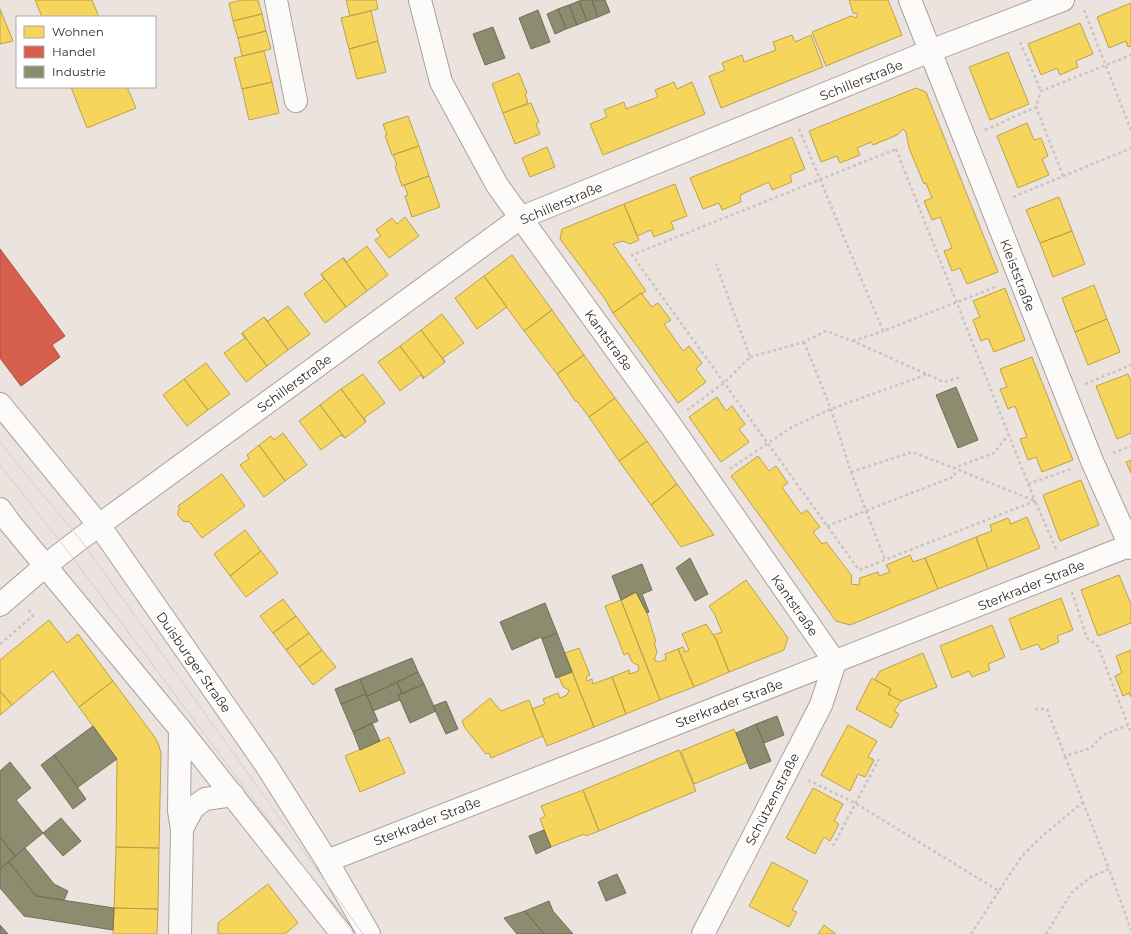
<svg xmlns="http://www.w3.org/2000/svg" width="1131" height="934" font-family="Montserrat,sans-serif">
	<rect width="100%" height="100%" fill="#ece3de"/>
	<path fill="#f6d55c" stroke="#bba24c" d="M35 0H92L99 17H42Z
		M242 0H258L262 14 233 21 229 3Z
		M346 0H376L378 9 350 16Z
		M849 0H888L902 35 826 66 812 32 851 16 856 18 858 14 853 13Z
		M1131 3V46L1128 47 1126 41 1109 48 1097 17Z
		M0 9 13 41 0 44Z
		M371 11 378 41 349 49 341 18Z
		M262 14 266 31 238 38 233 21Z
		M1080 23 1093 54 1076 61 1078 67 1060 75 1057 68 1041 75 1028 44Z
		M266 31 271 49 242 56 238 38Z
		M792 35 795 42 811 35 823 67 721 108 709 76 725 70 722 63 742 55 744 62 776 50 773 42Z
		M378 41 386 72 357 79 349 49Z
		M264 51 272 82 242 89 234 58Z
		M1008 52 1029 104 990 120 969 67Z
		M519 73 527 93 525 94 528 103 503 113 492 84Z
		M272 82 279 113 249 120 242 89Z
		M674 82 677 89 692 82 705 114 603 155 590 124 607 117 604 110 624 102 626 109 658 97 655 90Z
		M71 87H127L136 108 87 128Z
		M916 88 926 92 998 272 967 284 960 268 952 271 944 251 952 248 940 217 932 220 924 201 932 198 926 183 924 184 909 148 906 132 903 129 897 135 873 145 871 142 857 148 860 155 840 163 837 156 821 162 809 131Z
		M531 103 539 122 536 124 540 134 515 144 503 113Z
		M408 116 419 146 392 155 385 136 387 135 383 124Z
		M1027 123 1034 140 1041 138 1048 156 1042 159 1049 175 1018 188 997 136Z
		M792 137 805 169 790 175 792 182 772 190 769 182 740 195 741 202 722 210 719 203 703 209 690 178Z
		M419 146 429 176 402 186 395 166 397 165 393 155Z
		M547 147 555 167 530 177 522 158Z
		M429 176 440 207 412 217 405 196 408 195 404 185Z
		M675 184 687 216 671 222 674 229 654 237 651 230 637 236 624 204Z
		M1059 197 1072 231 1040 243 1026 210Z
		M624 204 639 240 630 244 623 241 613 244 646 291 642 294 641 293 613 313 605 299 560 239 562 229Z
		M405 217 419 236 389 258 375 240 381 236 376 230 392 218 397 224Z
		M1072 231 1085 264 1053 277 1040 243Z
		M367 246 388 275 367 291 343 258H344L346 262Z
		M512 255 552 310 524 331 484 276Z
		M343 258 367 291 346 307 321 274Z
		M321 274 346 307 325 323 304 294 324 279Z
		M484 276 507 307 477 329 455 298Z
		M1094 285 1107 319 1075 332 1062 298Z
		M1005 288 1025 340 994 352 988 338 981 341 973 320 980 317 973 301Z
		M641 293 652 307 658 303 671 320 664 324 683 351 689 346 702 363 696 369 706 382 678 403 613 313Z
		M288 306 310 334 288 350 264 317 268 321Z
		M552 310 584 355 557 374 524 331Z
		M442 314 464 343 443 358 445 362 421 330Z
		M264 317 288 350 267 366 242 333Z
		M1107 319 1120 352 1088 365 1075 332Z
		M421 330 445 362 424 378 400 346Z
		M242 333 267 366 246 382 224 353 245 338 242 334Z
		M400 346 424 378 423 379 421 375 400 391 378 362Z
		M584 355 615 398 589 417 577 401 576 402 557 374Z
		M1032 357 1073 460 1042 472 1036 457 1028 460 1020 439 1027 437 1015 406 1008 409 1000 389 1007 387 1000 369Z
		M206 363 230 394 208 410 184 379Z
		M363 374 385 403 364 418 366 422 341 389Z
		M1128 374 1131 381V433L1117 439 1096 386Z
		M184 379 208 410 187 426 163 395Z
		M341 389 366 422 345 438 320 405Z
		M717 397 726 411 732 406 745 424 739 429 749 442 721 462 689 417Z
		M615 398 647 441 619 461 589 417Z
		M320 405 345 438 341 435 321 450 299 421Z
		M283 433 307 465 285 481 259 445 271 436 274 440Z
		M647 441 677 484 651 505 619 461Z
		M259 445 285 481 264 497 240 465 249 459 247 455Z
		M758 456 769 471 776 466 788 483 782 487 801 514 807 510 820 527 813 532 822 544 826 542 852 576 851 584 859 585 860 578 878 572 879 576 890 572 886 565 910 555 913 562 925 558 938 589 850 625 836 621 731 476Z
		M1131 460V473L1126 462Z
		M222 474 245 506 202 538 189 521 187 522 183 521 178 515V510L180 509 178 506Z
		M1081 480 1099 525 1060 541 1043 495Z
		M677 484 714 535 681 547 651 505Z
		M1027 517 1040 548 988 569 976 537 992 531 990 525 1008 518 1011 524Z
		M245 530 261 551 230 576 214 554Z
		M976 537 988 569 938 589 925 558Z
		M261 551 278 573 246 597 230 576Z
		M1119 575 1131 604V623L1098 636 1081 590Z
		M746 580 788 638 784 650 729 672 716 639 713 635 722 632 714 613 709 606Z
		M636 592 647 613 656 642H654L657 652 654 660 659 662 666 659 665 654 678 649 694 687 660 700 621 600Z
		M1061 598 1073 630 1057 636 1059 642 1041 650 1038 644 1021 650 1009 619Z
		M283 599 296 616 273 633 260 616Z
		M621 600 660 700 626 714 612 677 629 670 630 674 638 671 639 666 632 662 628 653 624 655 605 606Z
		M296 616 309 633 286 650 273 633Z
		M49 620 67 643 78 634 113 681 79 707 53 671 12 705 0 691V660Z
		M706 624 716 639 729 672 694 687 678 649 683 647 685 652 689 650 682 634Z
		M992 625 1005 657 988 664 990 670 972 677 969 671 952 678 940 646Z
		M309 633 322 650 299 667 286 650Z
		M579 648 590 675 586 677 587 681 592 679 593 684 612 677 626 714 594 727 565 653Z
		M322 650 336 667 313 685 299 667Z
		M1131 650V697L1129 693 1123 696 1115 676 1122 673 1116 656Z
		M923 653 937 687 901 701 888 694 891 689 875 680 880 671Z
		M572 672 594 727 547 746 532 709 545 704 543 699 558 693 560 698 567 695 569 690 563 687 559 677Z
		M872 678 891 689 888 694 901 701 894 711 899 714 891 728 856 709Z
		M113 681 156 739 159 746 161 753 159 848 116 847 117 759 79 707Z
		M0 691 12 705 0 715Z
		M490 698 501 711 529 700 543 736 491 758 489 753 486 754 465 728 462 721Z
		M848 725 877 741 868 757 874 760 865 777 858 774 850 791 821 775Z
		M734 729 748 762 694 784 681 751Z
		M389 737 405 773 360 792 345 756Z
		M679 750 696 791 599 831 583 790Z
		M813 788 843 804 834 821 839 824 830 841 824 837 815 854 786 838Z
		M583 790 599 831 586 836 584 834 551 847 540 819 545 816 541 806Z
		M116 847 159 848 158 909 114 908Z
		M772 862 808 881 792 910 797 912 789 927 749 906Z
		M268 884 298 923 285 934H218V923Z
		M114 908 158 909 157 934H113Z
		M824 925 836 934H818Z"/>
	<path fill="#d6604d" stroke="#a45041" d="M0 249 65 336 52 345 60 357 21 386 0 358Z"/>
	<path fill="#8c8c6e" stroke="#706f58" d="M583 0H592L598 17 587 21 579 1Z
		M592 0H605L610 12 598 17Z
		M579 1 587 21 577 25 569 5Z
		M569 5 577 25 566 29 558 9Z
		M558 9 566 29 555 34 547 14Z
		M538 10 550 42 531 49 519 18Z
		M493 27 505 58 485 65 473 34Z
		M956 387 978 440 958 448 936 395Z
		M690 558 708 594 695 601 676 568Z
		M642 564 652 590 642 594 649 612 647 613 636 592 621 600 612 576Z
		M545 603 557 633 542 639 541 637 512 650 500 622Z
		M557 633 572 672 556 678 542 639Z
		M412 658 418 672 367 696 360 679Z
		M418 672 424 684 402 694 397 682Z
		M360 679 366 694 341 704 335 689Z
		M397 683 402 693 398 695 400 700 373 711 367 696Z
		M424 684 436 711 410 723 398 695Z
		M366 694 378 721 353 732 341 704Z
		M446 701 458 729 446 734 433 706Z
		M777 716 784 735 764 743 756 724Z
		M372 723 380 741 360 750 353 732Z
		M756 724 771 761 750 769 736 733Z
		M93 726 117 759 78 787 54 755Z
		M54 755 86 799 73 809 41 765Z
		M10 762 31 788 16 800 43 833 15 856 0 837V771Z
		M61 818 81 841 63 856 43 833Z
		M544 830 551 847 536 854 529 836Z
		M0 837 15 856 0 869Z
		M25 848 54 884 68 891 64 900 36 896 9 862Z
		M9 862 36 896 114 908 113 930 24 916 0 888V869Z
		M617 874 626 893 606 901 598 882Z
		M549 901 553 911 573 934H544L525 911Z
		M525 911 544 934H517L504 918Z
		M0 925 8 934H0Z"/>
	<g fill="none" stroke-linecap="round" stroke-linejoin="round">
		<g stroke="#a8a19d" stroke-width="24">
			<path id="minor" d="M276 0 296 101
				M420 0 441 82 497 185 669 423 835 662 821 705 703 934
				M910 0 1092 461 1131 548
				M0 605 45 566 80 539 520 218 930 51 1063 0
				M182 829 193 808 205 799 233 795
				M327 861 1131 545
				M180 934 182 829 179 811 180 729"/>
		</g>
		<g stroke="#a8a19d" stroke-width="24">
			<path id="major" d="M0 404 99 525 266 765 327 861 369 934
				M0 509 10 523 180 729 342 934"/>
		</g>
		<path stroke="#c7c4c1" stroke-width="2.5" stroke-dasharray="3 3" stroke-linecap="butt" d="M1084 10 1131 130
			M1020 42 1041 91
			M799 129 883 331 998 286
			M985 130 1036 107
			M896 149 1035 501 859 570 632 255Z
			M1063 176 1036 107 1041 91 1131 55
			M1013 197 1131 148
			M853 341 883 331
			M804 342 831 409 851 472 885 560
			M750 357 804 342 826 331 853 341 944 382 961 377
			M1085 384 1131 365
			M687 410 724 383 750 357 716 264
			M1113 453 1131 446
			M730 469 792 427 831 409 928 374
			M851 472 912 452 954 468 1035 501 1056 549
			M1028 484 1071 469
			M827 526 955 476 954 468 994 453 1009 434
			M1072 592 1087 638 1098 646 1131 733
			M0 644 33 616 29 610
			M1035 709H1047L1065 756 1091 748 1103 735 1128 725
			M808 780 855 803 999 891 1021 857 1039 839 1083 802 1065 756
			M1083 802 1109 869
			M833 846 879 759
			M971 934 999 891
			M1046 934 1072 892 1091 877 1109 869 1131 930"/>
		<use href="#minor" stroke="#fcfbfa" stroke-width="22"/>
		<use href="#major" stroke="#fcfbfa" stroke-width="22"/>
		<path stroke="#d3d0cf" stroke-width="1" d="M0 442 32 482 80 539 363 934
			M0 465 66 549 354 934"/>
	</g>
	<g text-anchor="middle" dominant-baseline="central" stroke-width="4" stroke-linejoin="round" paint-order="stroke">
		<g font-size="13" fill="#302a26" stroke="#fff">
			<text transform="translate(861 80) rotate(-22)">Schillerstraße</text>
			<text transform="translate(561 203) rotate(-23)">Schillerstraße</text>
			<text transform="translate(1018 275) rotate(69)">Kleiststraße</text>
			<text transform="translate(609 340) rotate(54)">Kantstraße</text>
			<text transform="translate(294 383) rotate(-36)">Schillerstraße</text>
			<text transform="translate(1031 585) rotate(-22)">Sterkrader Straße</text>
			<text transform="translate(795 605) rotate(55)">Kantstraße</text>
			<text transform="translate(194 662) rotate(55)">Duisburger Straße</text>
			<text transform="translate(729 703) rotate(-21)">Sterkrader Straße</text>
			<text transform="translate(772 799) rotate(-63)">Schützenstraße</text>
			<text transform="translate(427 821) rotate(-21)">Sterkrader Straße</text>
		</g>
	</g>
	<rect x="16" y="16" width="140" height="72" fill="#ffffff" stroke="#acaaa8"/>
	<rect x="24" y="26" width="20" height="12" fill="#f6d55c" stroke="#acaaa8"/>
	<text x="52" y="36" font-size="12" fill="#302a26">Wohnen</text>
	<rect x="24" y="46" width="20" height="12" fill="#d6604d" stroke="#acaaa8"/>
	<text x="52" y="56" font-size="12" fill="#302a26">Handel</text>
	<rect x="24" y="66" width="20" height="12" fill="#8c8c6e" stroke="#acaaa8"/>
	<text x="52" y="76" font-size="12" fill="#302a26">Industrie</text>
</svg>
